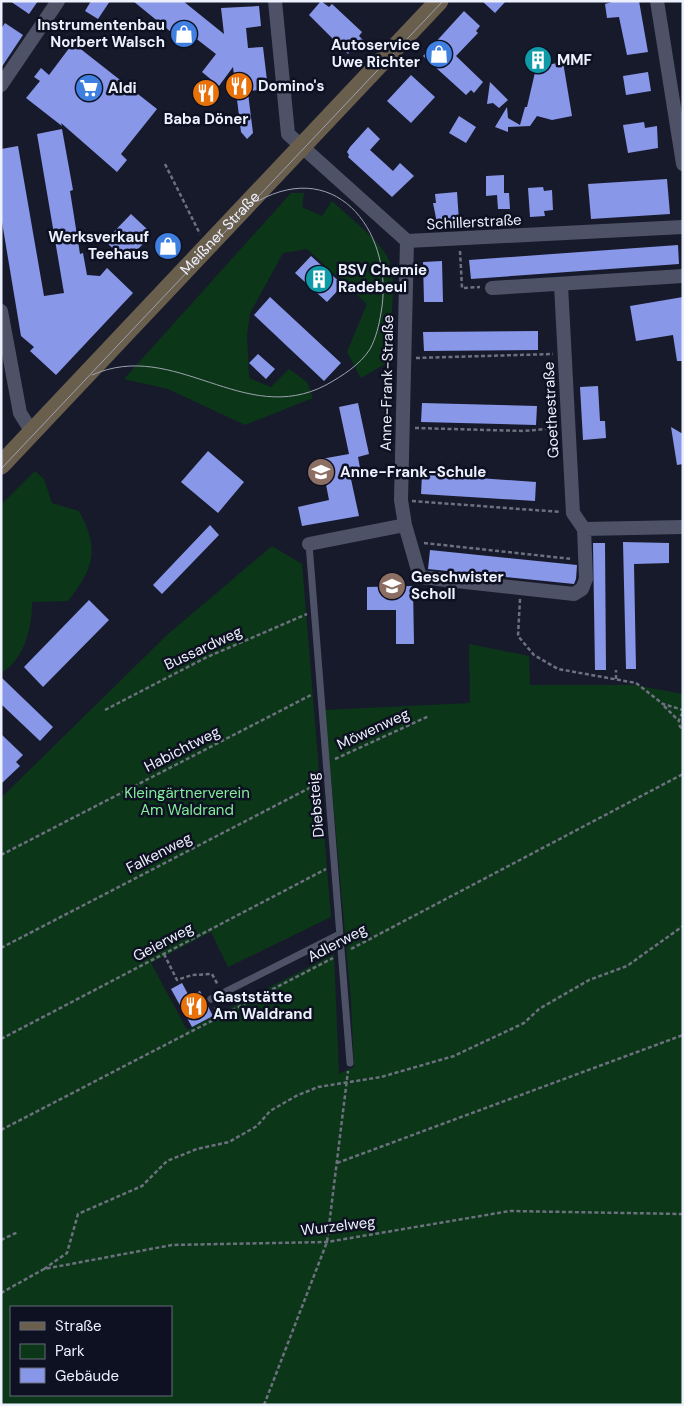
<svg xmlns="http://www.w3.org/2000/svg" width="684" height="1406" font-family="'DM Sans',sans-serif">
	<rect width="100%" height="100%" fill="#171a2b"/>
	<path fill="#0b3718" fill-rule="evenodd" d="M291 193H304L302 207 322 216 332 201C345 213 380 242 387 256 400 282 388 335 385 364L361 378 347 352 367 304 307 249 283 253 250 313 247 335 249 378 271 387 289 369 307 382 313 398 245 425 168 389 124 379Z
		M35 471 44 479 52 503 79 511C100 550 94 567 68 601L32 602C32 627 25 659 1 673V505Z
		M272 546 302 564 331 917 228 967 211 932 151 963 187 1030 334 954 339 1074 354 1067 351 1001 325 710 470 703 469 644 529 656 530 685H634L683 694V1405H1V798L167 635ZM11 1307H171V1395H11Z"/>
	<path fill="#8997e9" d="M10 1H38L29 14Z
		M91 1H110L98 19 85 11Z
		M133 1H183L224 34 221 8 259 6 261 26 246 28 248 48 263 47 268 89 250 91 248 93 253 133 247 139 241 132 233 67 219 86 202 72 216 54 194 37 187 45Z
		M321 1 329 7 332 4 362 32 359 36 363 40 355 49 353 48 348 54 309 15Z
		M482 1H506L495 13Z
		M615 1H639L648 52 627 55 619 17 607 18 605 4Z
		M464 11 480 26 476 31 478 33 456 56 483 82 474 93 471 90 466 95 423 56Z
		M5 23 23 35 1 68V29Z
		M73 43 157 109 121 154 127 160 117 172 61 123 62 126 26 98 40 81 34 77 41 68 49 75Z
		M538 51 552 64 563 62 572 116 552 120 537 116 530 126 508 127V132L495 127 507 107 508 118 520 125 525 107H527L536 68 530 61Z
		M648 72 651 91 626 95 623 76Z
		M411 75 435 97 411 123 387 101Z
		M490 82 508 100 499 108 493 103 487 104Z
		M459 116 476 127 466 143 449 133Z
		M644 122 645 128 657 126 658 148 628 153 623 125Z
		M368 127 380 139 370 150 393 171 400 163 414 176 392 197 348 157 349 155 347 152 350 147Z
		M62 129 73 190 70 191 80 254 83 253 87 275 100 276 107 268 133 293 56 375 30 351 34 347 21 336 1 216V149L18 146 44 296 64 293 37 134Z
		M504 175V193H509L510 209H498L497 195 486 196V176Z
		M667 179 670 214 591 219 588 184Z
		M543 187 544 191 552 190 553 210 544 211 545 216 530 217 528 188Z
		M457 192 459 221 437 223 433 203H436L435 194Z
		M131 214 148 230 140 239 144 243 135 252 131 248 122 257 105 241Z
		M678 245 679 264 471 279 469 260Z
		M311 256 343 285 327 302 295 273Z
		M442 261 443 302H424L423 262Z
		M270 297 341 363 324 381 254 315Z
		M683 297V361H677L673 335 636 341 630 306Z
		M538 331V350L424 351 423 332Z
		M258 354 275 369 266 379 249 363Z
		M598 386 600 421H605L606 438 583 440 580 387Z
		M358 403 369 454 358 457 360 468 349 470 359 516 302 526 298 507 329 500 321 459 349 454 339 407Z
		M422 403 537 406 536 425 421 422Z
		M671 427 683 434V464L677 465Z
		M208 451 244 482 218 513 181 482Z
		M422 474 536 482 535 501 421 494Z
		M210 525 219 535 162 594 153 585Z
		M623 542 669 543V563L634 564 636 669H626Z
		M593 543H605L606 670H595Z
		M430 550 577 565 576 579 574 584 428 569Z
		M413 586 414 644H396V610H367V587Z
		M89 600 109 620 43 687 24 667Z
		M1 677 53 727 40 741 1 704Z
		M1 734 23 755 16 762 20 766 1 784Z
		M182 983 189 996 200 991 213 1016 192 1027 171 989Z"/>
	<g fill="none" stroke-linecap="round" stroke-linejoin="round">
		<path stroke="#6d707f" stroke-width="2.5" stroke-dasharray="4 2.5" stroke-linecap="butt" d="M165 164 200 234
			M460 251 462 288 480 287
			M416 358 553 354
			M415 428 524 431 557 428
			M412 501 561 512
			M424 543 572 559
			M520 599 518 636 534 655 558 669 636 683 663 704 683 710
			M616 679V670
			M664 706 679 721
			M105 710 205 658 307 614
			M683 713C678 718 677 725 683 730
			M335 759 429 716
			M1 855 311 695
			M1 948 319 783
			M351 949 683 774
			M164 954 177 980 192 975 212 974 218 985
			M215 1007 219 1017
			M1 1039 326 869
			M1 1130 333 958
			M337 1163 683 1035
			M1 1240 18 1232
			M44 1269 67 1253 78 1214 142 1186 167 1161 197 1149 229 1142 257 1126 270 1111 296 1096 318 1087 381 1077 454 1056 524 1023 539 1009 589 980 627 966 683 926
			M1 1293 44 1269 172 1245 327 1242 510 1211 683 1214
			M1 1404 2 1405
			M264 1405 327 1242 348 1071"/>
		<path stroke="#4e5267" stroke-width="7" d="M309 544 350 1063
			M211 999 340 934"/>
		<path stroke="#4e5267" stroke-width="14" d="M275 1 288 134 407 241 683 227
			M657 1 683 164
			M1 85 58 1
			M407 241 401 500 405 525 420 577 574 594 582 589 586 579 584 529 573 513 561 285
			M492 288 683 276
			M1 311 20 413 32 432
			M584 529 683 527
			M309 544 405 525"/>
		<path stroke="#6a5f4d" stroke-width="19" id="s1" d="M1 465 439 1"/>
		<path stroke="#9ea1b0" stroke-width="1" d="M92 375C175 338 244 428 326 385 342 376 360 365 370 349 376 338 379 325 381 313 395 237 340 156 258 201
			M1 469 443 1"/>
	</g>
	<defs>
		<g id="shop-disc" transform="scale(1.4375)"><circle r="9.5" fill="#3f7fe0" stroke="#0e1121"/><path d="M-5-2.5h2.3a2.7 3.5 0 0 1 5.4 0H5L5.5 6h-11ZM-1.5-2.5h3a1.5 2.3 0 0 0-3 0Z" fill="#fff"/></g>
		<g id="building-disc" transform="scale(1.4375)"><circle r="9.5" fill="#0f9aa8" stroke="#0e1121"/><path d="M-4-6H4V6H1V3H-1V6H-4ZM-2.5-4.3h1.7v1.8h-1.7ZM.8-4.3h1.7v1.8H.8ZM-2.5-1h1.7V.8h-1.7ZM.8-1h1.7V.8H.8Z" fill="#fff"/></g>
		<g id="restaurant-disc" transform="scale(1.4375)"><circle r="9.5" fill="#e8710a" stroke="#0e1121"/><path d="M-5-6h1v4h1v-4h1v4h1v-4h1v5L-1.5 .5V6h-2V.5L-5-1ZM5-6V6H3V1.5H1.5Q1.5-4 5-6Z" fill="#fff"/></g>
		<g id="supermarket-disc" transform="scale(1.4375)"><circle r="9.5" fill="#3f7fe0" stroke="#0e1121"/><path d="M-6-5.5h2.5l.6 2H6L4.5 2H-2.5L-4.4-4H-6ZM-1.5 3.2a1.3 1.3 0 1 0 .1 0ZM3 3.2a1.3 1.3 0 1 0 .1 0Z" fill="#fff"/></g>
		<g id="school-disc" transform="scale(1.4375)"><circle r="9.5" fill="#8d6e63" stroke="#0e1121"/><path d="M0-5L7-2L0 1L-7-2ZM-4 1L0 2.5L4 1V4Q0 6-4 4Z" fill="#fff"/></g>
	</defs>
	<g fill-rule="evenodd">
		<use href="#shop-disc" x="184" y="34"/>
		<use href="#shop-disc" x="439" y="54"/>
		<use href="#building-disc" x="538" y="60"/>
		<use href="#restaurant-disc" x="239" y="86"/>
		<use href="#supermarket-disc" x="89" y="88"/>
		<use href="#restaurant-disc" x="206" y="93"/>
		<use href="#shop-disc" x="168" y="246"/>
		<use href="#building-disc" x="319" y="279"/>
		<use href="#school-disc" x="321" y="472"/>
		<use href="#school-disc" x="392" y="586"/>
		<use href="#restaurant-disc" x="194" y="1006"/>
	</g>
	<g text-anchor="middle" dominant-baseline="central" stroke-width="5" stroke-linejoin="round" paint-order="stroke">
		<g font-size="15" font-weight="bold" fill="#edf0fd" stroke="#0e1121" text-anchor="start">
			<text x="165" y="25" text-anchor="end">Instrumentenbau<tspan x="165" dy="17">Norbert Walsch</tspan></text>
			<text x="420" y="45" text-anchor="end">Autoservice<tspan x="420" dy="17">Uwe Richter</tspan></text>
			<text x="557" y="60">MMF</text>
			<text x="258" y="86">Domino's</text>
			<text x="108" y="88">Aldi</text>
			<text x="206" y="119" text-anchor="middle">Baba Döner</text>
			<text x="149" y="237" text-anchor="end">Werksverkauf<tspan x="149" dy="17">Teehaus</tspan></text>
			<text x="338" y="270">BSV Chemie<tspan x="338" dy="17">Radebeul</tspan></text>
			<text x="340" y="472">Anne-Frank-Schule</text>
			<text x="411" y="577">Geschwister<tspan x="411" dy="17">Scholl</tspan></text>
			<text x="213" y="997">Gaststätte<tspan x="213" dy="17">Am Waldrand</tspan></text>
		</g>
		<g font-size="15" fill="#edf0fd" stroke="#0e1121">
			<text transform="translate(474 222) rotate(-3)">Schillerstraße</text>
			<text stroke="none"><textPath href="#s1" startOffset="319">Meißner Straße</textPath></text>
			<text transform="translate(387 383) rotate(-89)">Anne-Frank-Straße</text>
			<text transform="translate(551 410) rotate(-93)">Goethestraße</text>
			<text transform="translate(203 648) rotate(-25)">Bussardweg</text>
			<text transform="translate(373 729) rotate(-25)">Möwenweg</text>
			<text transform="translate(182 749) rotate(-27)">Habichtweg</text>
			<text transform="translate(316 805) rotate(-95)">Diebsteig</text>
			<text transform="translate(159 853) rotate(-27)">Falkenweg</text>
			<text transform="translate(163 942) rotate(-28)">Geierweg</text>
			<text transform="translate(337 943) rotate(-28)">Adlerweg</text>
			<text transform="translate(338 1226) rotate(-7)">Wurzelweg</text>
		</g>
		<g font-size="15" fill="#81ec99" stroke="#0e1121">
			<text x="187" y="793">Kleingärtnerverein<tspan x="187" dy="17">Am Waldrand</tspan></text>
		</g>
	</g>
	<rect width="684" height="1406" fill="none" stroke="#edf0fd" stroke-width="5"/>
	<rect x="10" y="1306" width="162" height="90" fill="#0e1121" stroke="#676a79"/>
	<rect x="20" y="1322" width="25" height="8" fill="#6a5f4d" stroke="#676a79"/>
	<text x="55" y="1331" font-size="15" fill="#edf0fd">Straße</text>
	<rect x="20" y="1344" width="25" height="15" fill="#0b3718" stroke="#676a79"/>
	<text x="55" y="1356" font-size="15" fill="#edf0fd">Park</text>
	<rect x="20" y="1368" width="25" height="15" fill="#8997e9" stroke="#676a79"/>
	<text x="55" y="1381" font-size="15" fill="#edf0fd">Gebäude</text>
</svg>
